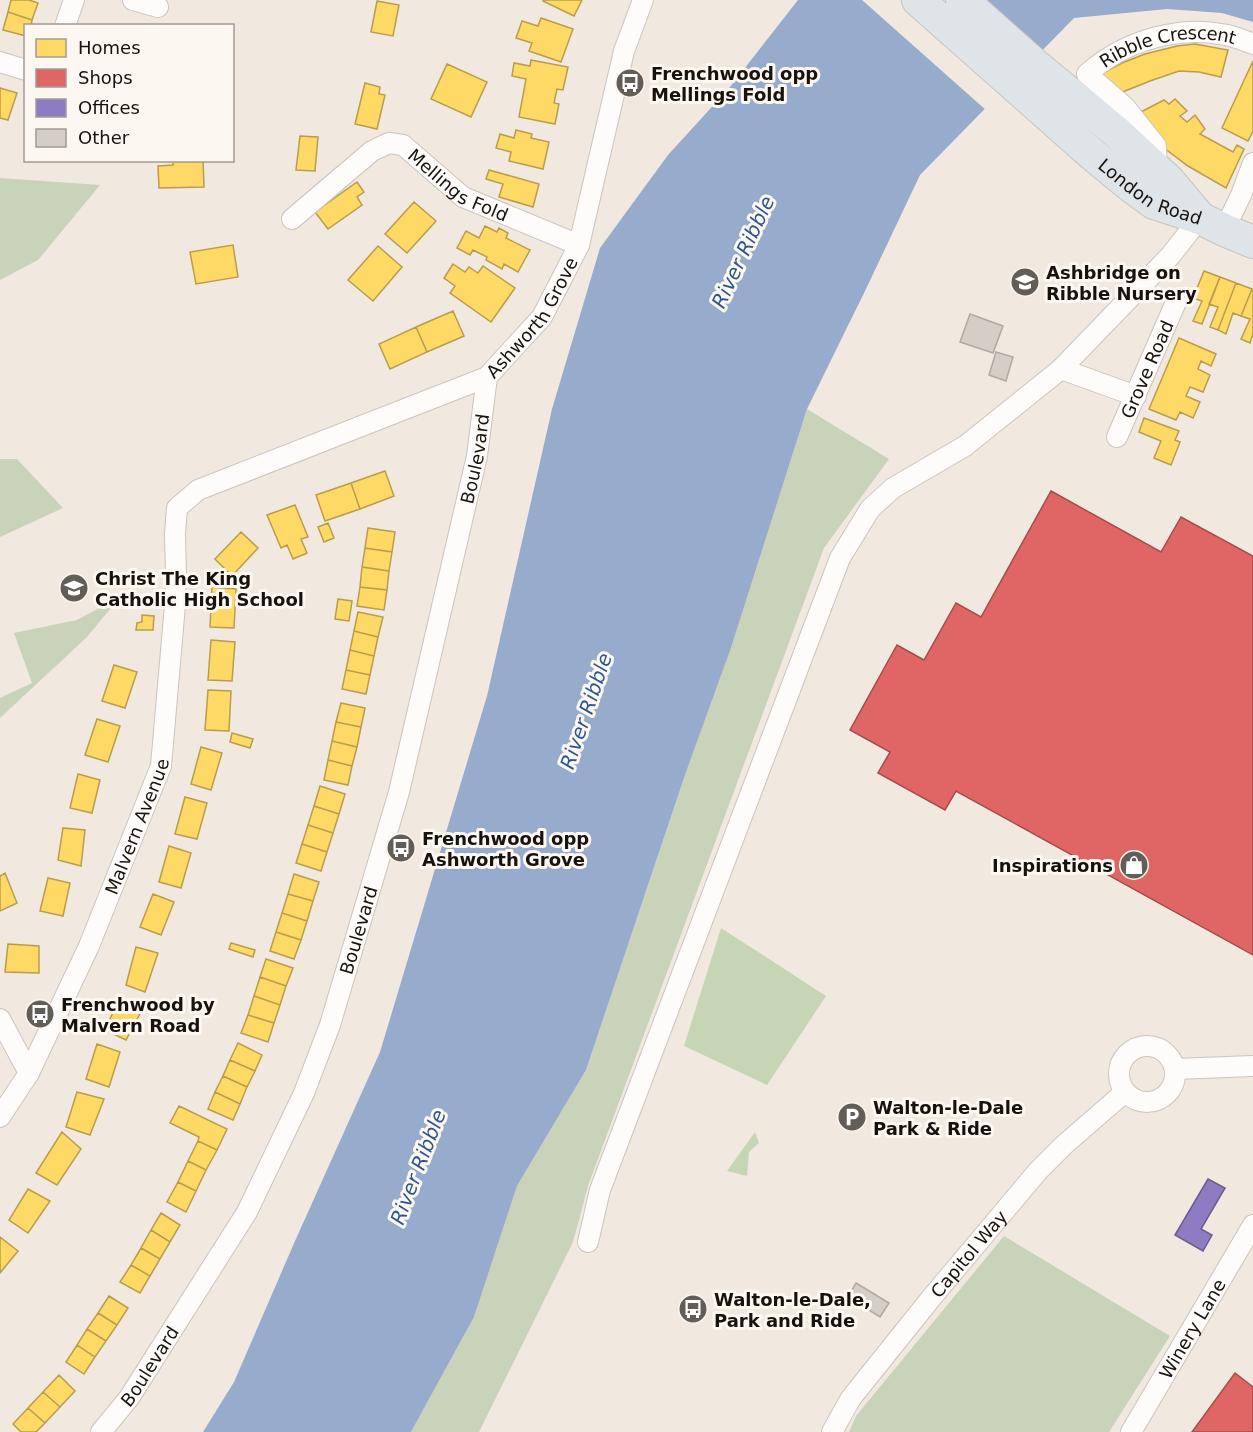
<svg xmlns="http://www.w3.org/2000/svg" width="1253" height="1432" font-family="'DejaVu Sans',sans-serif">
	<rect width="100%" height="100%" fill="#f1e8e0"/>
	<path fill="#c8d3b9" d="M0 178 100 185 38 260 0 280Z
		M807 409 889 459 824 548 588 1186 573 1242 479 1432H411L474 1317 517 1186 586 1070 685 775 731 648Z
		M0 459H17L63 508 0 537Z
		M120 597 87 637 0 718V698L32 683 14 633 77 620Z
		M1004 1236 1170 1336 1109 1432H849L856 1416Z"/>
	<path fill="#c6d6b5" d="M721 928 826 996 767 1085 684 1046Z
		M755 1132 759 1143 749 1152 747 1176 727 1171Z"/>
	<path fill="#97accc" d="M798 0H1253V22L1222 13 1167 9 1074 18 920 175 865 291 807 409 731 648 685 775 586 1070 517 1186 474 1317 411 1432H203L234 1382 295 1241 380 1052 487 696 552 409 600 248 668 155 730 87Z"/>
	<path fill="#f1e8e0" d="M862 0H984L1044 53 987 111Z"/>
	<path fill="#ffd966" stroke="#b99d4b" stroke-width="1.5" d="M11 0H29L38 3 32 20 8 12Z
		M544 0H582L574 16 543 1Z
		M377 1 399 5 393 36 371 32Z
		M8 12 32 20 31 26H26V36L3 30Z
		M541 18 573 29 561 62 529 51 532 43 516 38 522 21 538 26Z
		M1195 44 1228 50 1221 77 1199 72 1179 71 1150 81 1125 91 1118 95 1099 75 1122 63 1145 54 1177 46Z
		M531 60 568 67 563 90 557 89 554 103 559 104 555 124 519 117 526 79 512 76 514 63 530 66Z
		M1253 61V131L1248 141 1222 128Z
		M447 64 487 82 471 117 431 99Z
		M365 83 380 87 379 94 385 95 377 129 355 124Z
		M0 88 17 93 8 120 0 118Z
		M1175 99 1187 111 1180 116 1187 122 1195 115 1205 129 1200 134 1233 152 1237 145 1244 149 1226 188 1188 166 1164 148 1135 115 1164 100 1169 104Z
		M516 130 532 134 531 138 549 142 543 169 509 161 511 152 496 148 500 134 514 138Z
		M300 136 318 137 315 171 296 170Z
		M173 160H203L204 187 159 188 158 166 173 165Z
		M489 170 539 184 533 207 499 197 503 184 486 179Z
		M357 182 364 192 357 197 362 205 328 229 315 212Z
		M414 202 436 221 407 253 385 234Z
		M485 226 497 232 499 228 508 233 506 238 530 250 518 272 504 264 502 269 486 260 487 257 473 250 470 255 457 248 466 231 479 238Z
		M233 245 238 277 196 284 190 252Z
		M378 246 402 267 373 301 348 280Z
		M453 264 465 272 469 267 478 273 483 266 515 288 491 322 450 293 455 286 444 278Z
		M1204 271 1220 277 1202 324 1193 321 1202 301 1193 298Z
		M1220 277 1236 283 1218 330 1210 327 1218 307 1209 304Z
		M1236 283 1252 289 1241 316 1233 313 1226 334 1218 330Z
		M1252 289 1253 290V334L1250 343 1241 339 1250 319 1241 316Z
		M453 311 464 336 427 352 416 327Z
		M416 327 427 352 390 369 379 344Z
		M1179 338 1216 354 1211 366 1201 361 1198 369 1210 375 1203 392 1190 387 1186 396 1200 402 1193 418 1180 412 1176 420 1149 409Z
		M1144 418 1179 431 1175 440 1180 442 1171 465 1154 458 1161 441 1139 432Z
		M385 471 394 496 360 509 351 483Z
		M351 483 360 509 325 521 316 495Z
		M295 505 308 537 301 539 307 553 293 559 287 545 281 548 267 515Z
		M328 523 334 538 324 542 318 527Z
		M368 528 395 532 392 552 365 548Z
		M241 532 258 548 232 576 215 559Z
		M365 548 392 552 389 571 362 567Z
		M362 567 389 571 387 590 360 587Z
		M212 587 236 589 234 628 210 627Z
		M360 587 387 590 384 610 357 606Z
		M338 599 352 601 349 621 335 619Z
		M358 612 383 617 378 637 354 631Z
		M142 615 154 616 153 630H136L137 623 142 622Z
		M354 631 378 637 374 656 350 650Z
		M211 640 235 642 232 681 208 680Z
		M350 650 374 656 370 675 346 670Z
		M114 665 137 672 125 708 102 701Z
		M346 670 370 675 366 694 342 689Z
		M208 690 231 691 229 731 205 730Z
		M341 703 365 708 361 727 336 722Z
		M97 719 120 726 108 762 85 755Z
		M336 722 361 727 357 747 332 741Z
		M232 733 253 739 250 748 230 742Z
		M332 741 357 747 352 766 328 760Z
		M201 747 222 753 211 790 191 784Z
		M328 760 352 766 348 785 324 780Z
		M78 774 100 780 92 813 70 808Z
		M320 786 345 794 339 814 314 806Z
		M185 797 207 803 197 839 175 834Z
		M314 806 339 814 333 833 308 825Z
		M308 825 333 833 327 852 302 844Z
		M63 828 85 830 81 866 58 860Z
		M302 844 327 852 321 871 296 863Z
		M169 846 191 853 181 888 159 882Z
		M5 873 17 903 0 911V876Z
		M294 874 319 882 313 901 288 894Z
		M48 878 70 883 63 916 40 911Z
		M153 894 174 902 161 935 140 927Z
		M288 894 313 901 307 921 282 913Z
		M282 913 307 921 301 940 276 932Z
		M276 932 301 940 294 959 270 951Z
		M231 943 255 950 253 957 229 949Z
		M8 944 39 946V973L5 972Z
		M136 947 158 953 145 992 126 985Z
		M266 959 293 968 286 986 260 977Z
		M260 977 286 986 280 1005 254 996Z
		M254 996 280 1005 274 1023 248 1015Z
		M120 997 142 1010 126 1040 105 1030Z
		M248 1015 274 1023 268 1042 241 1033Z
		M238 1043 262 1055 255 1071 230 1060Z
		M97 1044 120 1052 109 1087 86 1079Z
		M230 1060 255 1071 247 1087 223 1076Z
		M223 1076 247 1087 240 1104 215 1092Z
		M77 1092 104 1099 90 1135 66 1127Z
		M215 1092 240 1104 233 1120 208 1109Z
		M179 1106 227 1129 217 1150 198 1141 199 1137 170 1123Z
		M62 1132 81 1149 57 1185 36 1173Z
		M198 1141 217 1150 206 1170 188 1161Z
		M188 1161 206 1170 196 1191 178 1182Z
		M178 1182 196 1191 186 1212 167 1202Z
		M28 1189 50 1201 28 1233 9 1220Z
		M161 1213 180 1225 170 1242 151 1230Z
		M151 1230 170 1242 160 1259 141 1248Z
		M0 1237 18 1251 0 1273Z
		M141 1248 160 1259 150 1276 131 1265Z
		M131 1265 150 1276 140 1293 120 1282Z
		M109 1296 128 1308 117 1325 98 1313Z
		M98 1313 117 1325 106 1341 87 1329Z
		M87 1329 106 1341 95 1357 77 1345Z
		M77 1345 95 1357 84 1374 66 1362Z
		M59 1375 75 1391 60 1407 43 1392Z
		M43 1392 60 1407 45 1423 28 1408Z
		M28 1408 45 1423 36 1432H21L13 1424Z"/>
	<path fill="#e06666" stroke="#a44d4b" stroke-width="1.5" d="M1051 491 1161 552 1181 517 1253 556V955L956 791 945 810 878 773 890 752 850 730 897 645 924 660 956 603 981 617Z
		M1235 1373 1253 1387V1432H1192Z"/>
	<path fill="#8e7cc3" stroke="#6a5c8c" stroke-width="1.5" d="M1208 1179 1225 1188 1201 1229 1212 1235 1203 1251 1175 1235Z"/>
	<path fill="#d4cec7" stroke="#b0a9a3" stroke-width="1.5" d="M970 314 1003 326 993 353 960 342Z
		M996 352 1013 357 1006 381 989 375Z
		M856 1283 889 1303 880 1317 848 1297Z"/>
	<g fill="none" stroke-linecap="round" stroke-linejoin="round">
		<g stroke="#cbc5bf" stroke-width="22">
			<g id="minor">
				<path d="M133 0 158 7"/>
				<path d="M65 26 74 0"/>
				<path d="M0 62 26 70"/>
				<path id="s1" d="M1157 171 1156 146 1125 107 1087 74C1131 35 1198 19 1253 44"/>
				<path id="s2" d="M292 219 372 151 389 143 403 145 463 197 579 245"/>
				<path d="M1224 230 1241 195 1253 163"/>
				<path d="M1061 369 1136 396"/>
				<path id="s3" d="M1117 437 1176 302"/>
				<path d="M0 1019 29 1073"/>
				<circle cx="1147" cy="1074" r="28"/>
				<path d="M1175 1069 1253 1066"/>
				<path id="s4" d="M0 1117 29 1073 89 946 161 766 175 605 176 574 175 534 177 508 198 490 487 377 542 317 579 245 624 51 643 0"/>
				<path d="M588 1242 600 1190 840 558 870 509 893 488 965 446 1061 369 1171 255 1200 218"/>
				<path id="s5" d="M101 1432 129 1398 247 1212 304 1093 330 1025 399 792 477 456 487 377"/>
				<path id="s6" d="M832 1432 851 1398 932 1297 1038 1171 1064 1145 1125 1092"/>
				<path id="s7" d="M1131 1432 1253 1225"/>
			</g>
		</g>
		<g stroke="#c7c3bf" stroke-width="34">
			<g id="trunk">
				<path id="s8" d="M918 0 1093 155 1128 184 1154 203 1200 218 1224 230 1253 242"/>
				<path d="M962 0 1034 64 1115 131 1169 181 1200 218"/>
			</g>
		</g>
		<use href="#minor" stroke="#fdfcfa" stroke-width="20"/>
		<use href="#trunk" stroke="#dee4e8" stroke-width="32"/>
	</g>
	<defs>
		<g id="bus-disc" transform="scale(1.5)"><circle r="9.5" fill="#635d57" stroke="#fdf7f1"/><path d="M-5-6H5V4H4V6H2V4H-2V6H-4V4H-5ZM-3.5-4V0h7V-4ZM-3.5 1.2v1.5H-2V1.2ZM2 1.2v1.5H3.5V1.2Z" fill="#fff"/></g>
		<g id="school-disc" transform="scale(1.5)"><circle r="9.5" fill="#635d57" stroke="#fdf7f1"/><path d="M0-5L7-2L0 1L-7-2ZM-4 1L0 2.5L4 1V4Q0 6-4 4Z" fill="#fff"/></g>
		<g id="shop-disc" transform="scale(1.5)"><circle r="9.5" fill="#635d57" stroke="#fdf7f1"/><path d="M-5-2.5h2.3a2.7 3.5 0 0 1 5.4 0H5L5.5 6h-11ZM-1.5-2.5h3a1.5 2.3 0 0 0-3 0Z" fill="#fff"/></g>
		<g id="parking-disc" transform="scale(1.5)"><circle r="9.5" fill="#635d57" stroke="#fdf7f1"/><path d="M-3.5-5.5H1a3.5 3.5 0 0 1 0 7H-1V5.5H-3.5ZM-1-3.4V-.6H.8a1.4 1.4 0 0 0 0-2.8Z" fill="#fff"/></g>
	</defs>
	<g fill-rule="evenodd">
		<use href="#bus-disc" x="630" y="83"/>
		<use href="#school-disc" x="1025" y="282"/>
		<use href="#school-disc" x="74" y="588"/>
		<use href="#bus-disc" x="401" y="848"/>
		<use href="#shop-disc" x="1134" y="865"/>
		<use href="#bus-disc" x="40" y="1014"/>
		<use href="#parking-disc" x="852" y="1117"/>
		<use href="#bus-disc" x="693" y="1309"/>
	</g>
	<g text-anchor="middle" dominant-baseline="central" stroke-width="6" stroke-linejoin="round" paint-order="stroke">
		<g font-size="18" fill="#17120d" stroke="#fdf7f1">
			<text stroke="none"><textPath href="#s1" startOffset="214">Ribble Crescent</textPath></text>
			<text stroke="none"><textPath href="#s2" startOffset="207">Mellings Fold</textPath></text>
			<text stroke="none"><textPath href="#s8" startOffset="303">London Road</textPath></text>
			<text stroke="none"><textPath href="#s4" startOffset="1059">Ashworth Grove</textPath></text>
			<text stroke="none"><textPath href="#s3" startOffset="74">Grove Road</textPath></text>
			<text stroke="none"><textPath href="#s5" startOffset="1054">Boulevard</textPath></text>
			<text stroke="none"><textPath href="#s4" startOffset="322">Malvern Avenue</textPath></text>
			<text stroke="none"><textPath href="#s5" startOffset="568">Boulevard</textPath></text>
			<text stroke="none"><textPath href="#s6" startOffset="225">Capitol Way</textPath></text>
			<text stroke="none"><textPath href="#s7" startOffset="120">Winery Lane</textPath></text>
			<text stroke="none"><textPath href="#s5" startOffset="82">Boulevard</textPath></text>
		</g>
		<g font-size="18" font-weight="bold" fill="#17120d" stroke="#fdf7f1" text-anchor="start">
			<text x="651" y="73">Frenchwood opp<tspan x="651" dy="21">Mellings Fold</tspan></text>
			<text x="1046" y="272">Ashbridge on<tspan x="1046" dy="21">Ribble Nursery</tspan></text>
			<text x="95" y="578">Christ The King<tspan x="95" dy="21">Catholic High School</tspan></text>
			<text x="422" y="838">Frenchwood opp<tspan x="422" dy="21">Ashworth Grove</tspan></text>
			<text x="1113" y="865" text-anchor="end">Inspirations</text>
			<text x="61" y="1004">Frenchwood by<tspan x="61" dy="21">Malvern Road</tspan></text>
			<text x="873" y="1107">Walton-le-Dale<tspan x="873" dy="21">Park &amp; Ride</tspan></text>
			<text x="714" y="1299">Walton-le-Dale,<tspan x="714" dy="21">Park and Ride</tspan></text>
		</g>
		<g font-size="20" font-style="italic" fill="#2b5695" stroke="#fdf7f1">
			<text transform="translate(743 252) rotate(-65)">River Ribble</text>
			<text transform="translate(586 711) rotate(-71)">River Ribble</text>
			<text transform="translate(418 1167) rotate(-69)">River Ribble</text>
		</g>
	</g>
	<rect x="24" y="24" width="210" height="138" fill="#fdf7f1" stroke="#a19b96" stroke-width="1.5"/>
	<rect x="36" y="39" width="30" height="18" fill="#ffd966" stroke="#a19b96" stroke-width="1.5"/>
	<text x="78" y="54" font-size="18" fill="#17120d">Homes</text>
	<rect x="36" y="69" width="30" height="18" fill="#e06666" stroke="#a19b96" stroke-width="1.5"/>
	<text x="78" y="84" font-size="18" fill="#17120d">Shops</text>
	<rect x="36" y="99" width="30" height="18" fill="#8e7cc3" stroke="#a19b96" stroke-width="1.5"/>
	<text x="78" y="114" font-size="18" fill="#17120d">Offices</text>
	<rect x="36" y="129" width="30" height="18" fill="#d4cec7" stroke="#a19b96" stroke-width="1.5"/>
	<text x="78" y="144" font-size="18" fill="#17120d">Other</text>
</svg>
